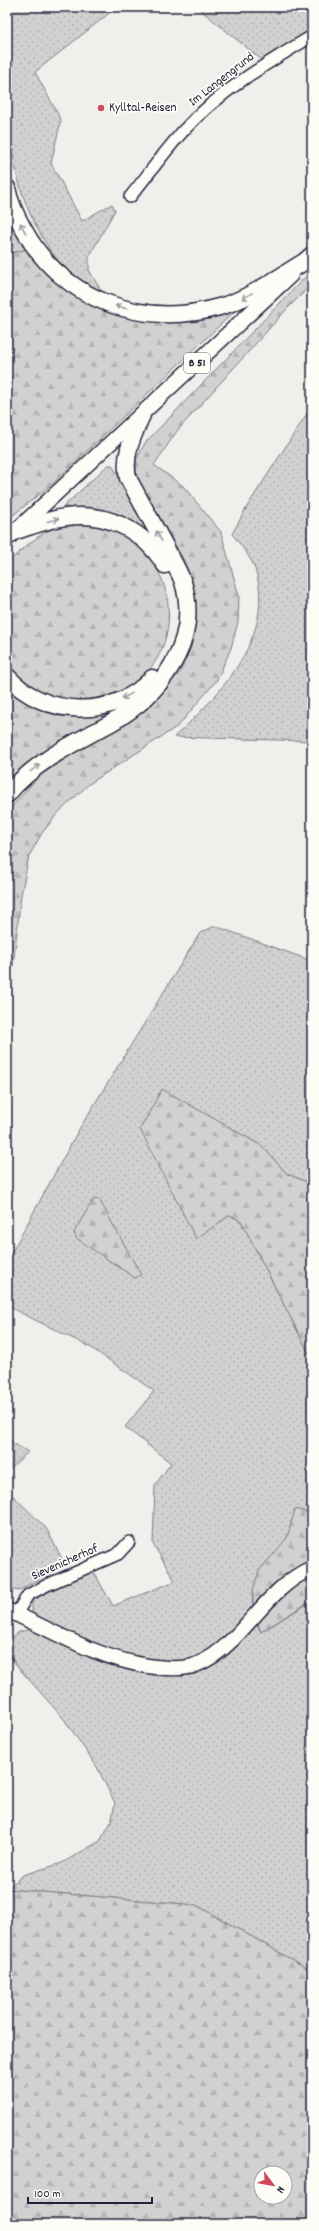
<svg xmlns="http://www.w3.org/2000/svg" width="319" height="2231" font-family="Dekko,sans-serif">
	<defs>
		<pattern id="grass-dots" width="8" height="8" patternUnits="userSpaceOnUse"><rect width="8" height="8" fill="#d2d1d1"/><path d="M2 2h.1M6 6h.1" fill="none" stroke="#b4b3b4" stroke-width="1.8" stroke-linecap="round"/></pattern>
		<pattern id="forest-firs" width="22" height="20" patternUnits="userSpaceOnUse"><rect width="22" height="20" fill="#d2d1d1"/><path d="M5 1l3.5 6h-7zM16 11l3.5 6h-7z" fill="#b4b3b4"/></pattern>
	</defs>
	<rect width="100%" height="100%" fill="#f0efec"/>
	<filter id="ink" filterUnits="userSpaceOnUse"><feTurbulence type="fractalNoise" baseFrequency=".025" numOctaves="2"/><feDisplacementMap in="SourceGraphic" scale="8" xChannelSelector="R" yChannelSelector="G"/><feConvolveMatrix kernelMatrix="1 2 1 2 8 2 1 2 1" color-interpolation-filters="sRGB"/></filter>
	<g filter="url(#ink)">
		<path fill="url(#grass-dots)" stroke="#7a7a86" d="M8 7H117L35 72 61 120 51 163 82 221 112 204 115 210 89 257V270L104 296C95 290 86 286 77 280 64 271 54 257 46 243 0 173 8 88 8 7Z
			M197 7H297L306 11 312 9V31L263 61Z
			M7 210 28 249 7 254Z
			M312 406V741L174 737C219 696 277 636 255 569 251 557 240 544 232 534L248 505Z
			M108 465H112L152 535 150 537 99 510 63 507Z
			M215 926 312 961V1184L287 1174 262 1146 162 1090 196 1238 230 1215 241 1221 312 1359V1514L295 1509C293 1518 291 1532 286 1539 268 1564 249 1576 253 1611 242 1622 231 1636 218 1646 165 1686 82 1640 32 1613V1603L37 1596 92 1569 113 1606 175 1581 153 1544 155 1485 171 1463 125 1427 154 1391 90 1347 7 1306V1261L78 1131 200 933Z
			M7 1435 13 1443 28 1452 7 1472Z
			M7 1490 46 1528 62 1559 48 1574 18 1591 7 1588Z
			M312 1601V1971L196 1905 7 1889 23 1875 62 1863 100 1841 111 1822 115 1803 97 1767 64 1719 16 1665 10 1655 11 1638 19 1632 32 1629C83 1655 162 1697 217 1663 233 1653 245 1638 257 1624L261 1632Z"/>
		<path fill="url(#forest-firs)" stroke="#7a7a86" fill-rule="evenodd" d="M28 249 104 309 238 308 51 485 7 520V254Z
			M312 270V284L285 311 177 431 154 465 183 486 221 532 239 596 238 622 231 648 217 680 178 726 89 784 57 814 42 833 29 856 21 895 12 976 7 999V812L39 776 138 712 159 696 180 672 191 647 196 620 193 584 184 561 136 475V460L145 443Z
			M69 523C79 523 92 522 102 525 184 549 194 666 111 696 106 698 100 701 94 702 87 704 77 701 70 700 62 699 48 699 40 695 29 689 17 677 7 669V563C24 548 45 527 69 523Z
			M10 689C48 716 67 723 113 710L115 713 24 765 7 782V692Z
			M162 1089 262 1146 287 1174 312 1184V1359L241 1221 230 1215 196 1239 140 1129Z
			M99 1199 141 1275 135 1278 76 1238 74 1232 93 1200Z
			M295 1509 312 1514V1600L261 1632 253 1611V1590L259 1571 287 1538Z
			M7 1889 196 1905 312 1971V2224H7ZM261 2173H285V2197H261Z"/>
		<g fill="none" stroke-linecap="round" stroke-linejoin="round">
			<g stroke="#22223b" stroke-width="14">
				<path id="minor" d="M130 197C148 175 165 151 184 130 220 91 267 63 312 36
					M16 1614 28 1595 47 1585 118 1554 129 1542"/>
			</g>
			<g stroke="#22223b" stroke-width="17">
				<path id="major" d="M7 539 291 275
					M7 1610C54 1631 96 1658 148 1666 162 1668 179 1670 193 1666 208 1661 222 1650 233 1639 258 1614 279 1582 312 1568"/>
			</g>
			<g stroke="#22223b" stroke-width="19">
				<path id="highway" d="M7 188C10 203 16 216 24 230 62 300 143 329 219 307 249 299 277 278 304 262L312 255
					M16 531C32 526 49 519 66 517 107 511 144 531 165 565
					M7 676C44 718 114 720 152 678
					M7 795C34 762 74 743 111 723 161 695 201 641 183 582 178 569 170 556 164 544 152 522 140 500 128 478 123 455 133 436 142 415"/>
			</g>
			<use href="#minor" stroke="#fdfcf7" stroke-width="11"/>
			<use href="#major" stroke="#fdfcf7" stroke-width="14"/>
			<use href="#highway" stroke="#fdfcf7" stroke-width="16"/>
		</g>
		<defs><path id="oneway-shaft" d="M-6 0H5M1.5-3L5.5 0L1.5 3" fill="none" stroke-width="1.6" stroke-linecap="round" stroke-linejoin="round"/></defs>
		<g stroke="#9a9aa2">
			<use href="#oneway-shaft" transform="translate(23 228) rotate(-118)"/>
			<use href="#oneway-shaft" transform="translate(247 296) rotate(150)"/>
			<use href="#oneway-shaft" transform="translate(121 307) rotate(-164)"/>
			<use href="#oneway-shaft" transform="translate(53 520) rotate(-15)"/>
			<use href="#oneway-shaft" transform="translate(159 536) rotate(-118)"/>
			<use href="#oneway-shaft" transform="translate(127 696) rotate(151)"/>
			<use href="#oneway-shaft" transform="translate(35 768) rotate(-36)"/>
		</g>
	</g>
	<circle fill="#d1495b" stroke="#fdfcf7" stroke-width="1.5" cx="101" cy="108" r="4"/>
	<g text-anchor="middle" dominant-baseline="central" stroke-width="3.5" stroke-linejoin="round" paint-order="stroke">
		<rect fill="#fdfcf7" stroke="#646373" stroke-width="1" x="184" y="353" width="26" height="20" rx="3"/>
		<g font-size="12" font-weight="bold" fill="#22223b">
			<text x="197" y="363">B 51</text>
		</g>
		<g font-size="13" fill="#22223b" stroke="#fdfcf7">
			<text transform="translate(222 80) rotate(-38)">Im Langengrund</text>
			<text transform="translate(65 1563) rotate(-24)">Sievenicherhof</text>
		</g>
		<g font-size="13" fill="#22223b" stroke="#fdfcf7" text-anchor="start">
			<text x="109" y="108">Kylltal-Reisen</text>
		</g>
	</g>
	<rect width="319" height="2231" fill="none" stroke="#fdfcf7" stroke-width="24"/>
	<rect x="12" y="12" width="295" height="2207" fill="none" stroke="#22223b" stroke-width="1.5" filter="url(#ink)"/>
	<g transform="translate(273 2185) rotate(122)"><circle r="19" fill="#fdfcf7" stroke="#a5a5ac"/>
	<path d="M0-3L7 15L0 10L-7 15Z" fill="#d1495b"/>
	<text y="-6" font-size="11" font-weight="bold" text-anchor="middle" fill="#22223b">N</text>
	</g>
	<path d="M28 2197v6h124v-6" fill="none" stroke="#22223b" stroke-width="2"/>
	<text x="34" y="2197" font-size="12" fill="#22223b" stroke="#fdfcf7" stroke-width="3" paint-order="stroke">100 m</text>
</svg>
